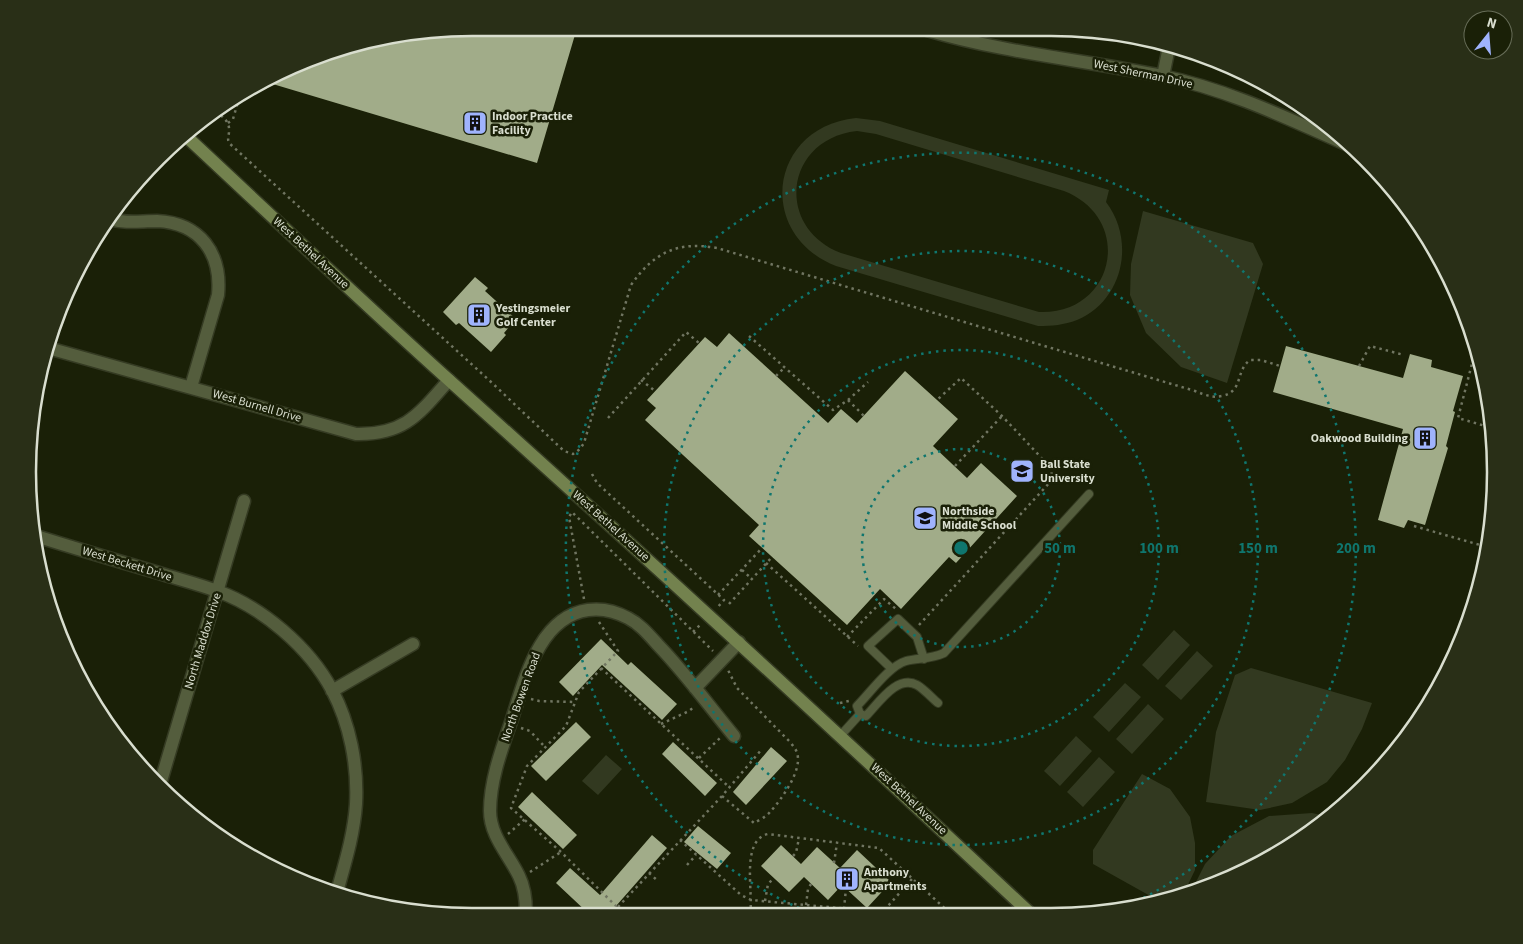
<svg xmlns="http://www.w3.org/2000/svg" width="1523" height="944" font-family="'Source Sans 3',sans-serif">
	<rect width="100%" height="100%" fill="#1a2007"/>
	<path fill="#323920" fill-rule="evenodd" d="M856 118 880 121 1109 190 1106 202C1136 241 1123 301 1077 320 1064 325 1052 326 1038 326L836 266C755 234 769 127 856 118ZM857 131 876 134 1064 191C1135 219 1115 315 1039 312L841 253C774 227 785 139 857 131Z
		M1143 211 1253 243 1263 264 1227 383 1181 367 1146 333 1130 295 1131 264Z
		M1174 630 1190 645 1158 680 1142 665Z
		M1197 651 1213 666 1181 700 1165 686Z
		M1251 668 1372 703 1362 729 1345 760 1327 782 1292 803 1260 810 1206 802 1216 732 1235 675Z
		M1125 683 1141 697 1109 732 1093 717Z
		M1148 704 1164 719 1132 754 1116 739Z
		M1076 736 1092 751 1060 786 1044 771Z
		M606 755 622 769 598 795 582 781Z
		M1099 757 1115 772 1083 807 1067 792Z
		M1142 774 1170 789 1190 817 1195 843V870L1183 895 1161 902 1093 864V850Z
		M1312 813 1330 817 1322 824 1248 871 1191 892 1205 864 1231 836 1269 816Z"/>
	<path fill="#a1ac89" d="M472 28H577L537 163 266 82 329 51Z
		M475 277 488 288 485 291 516 319 504 333 506 335 491 352 459 323 456 325 443 312Z
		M729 333 828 423 841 409 857 423 905 371 958 419 933 446 967 478 981 463 1017 496 956 563 949 557 901 609 880 589 847 625 749 536 759 525 645 420 656 408 647 400 705 337 717 347Z
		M1286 346 1403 378 1410 354 1432 360 1431 367 1463 376 1453 411 1455 412 1446 446 1448 448 1425 525 1408 520 1404 528 1378 520 1403 429 1273 392Z
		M601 639 628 665 631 662 677 704 662 720 602 665 573 696 559 682Z
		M576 722 591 737 546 781 531 766Z
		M673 742 717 783 705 796 662 754Z
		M771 747 787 761 746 805 733 792Z
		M532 792 577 835 563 849 518 807Z
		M698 826 731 853 717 869 684 842Z
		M652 835 667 848 609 914 588 913 556 883 570 868 600 895Z
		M781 845 801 864 817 847 840 868 857 850 891 882 867 908 842 885 828 900 804 877 789 892 761 866Z"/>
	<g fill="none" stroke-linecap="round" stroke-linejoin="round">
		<g stroke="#353b23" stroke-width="10">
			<path id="lane" d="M892 669 868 646 898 619 917 637 924 659
				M860 714 857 706C870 693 889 666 906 661 919 658 931 659 944 653L1089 494
				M860 714 866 716C878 704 897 674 917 685 924 689 932 698 938 703
				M841 735 860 714"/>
		</g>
		<g stroke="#353b23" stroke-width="15">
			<path id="street" d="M927 30C1004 53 1084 60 1162 76 1227 89 1289 119 1350 146
				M1163 76 1169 47
				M110 219C126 224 140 221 157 221 200 223 222 253 218 295L191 387
				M48 348 356 434C405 435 419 414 449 380
				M36 536C77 549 118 561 159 573 178 579 198 584 217 591 262 607 309 647 332 690 350 724 358 765 356 804 354 834 345 863 337 892
				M695 688 739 642
				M332 691 413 644
				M161 781 244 501
				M526 913C526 902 524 886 519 876 509 855 490 836 490 811 490 780 502 748 512 719 525 679 539 617 588 610 602 608 615 611 628 618 640 624 649 635 659 646 686 674 709 706 734 736"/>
		</g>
		<g stroke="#353b23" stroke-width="15">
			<path id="secondary" d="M188 138C275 219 361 301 450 381 646 557 840 735 1032 915"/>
		</g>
		<path stroke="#707561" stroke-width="2.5" stroke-dasharray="2.5 4" stroke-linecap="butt" d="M216 111C222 117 230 121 229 131 229 136 227 138 229 143L490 381 564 451 573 454 580 449 584 443 631 285C654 252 678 241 717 248L1195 391C1205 395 1212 398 1222 396 1244 391 1235 371 1250 360H1261L1280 366
			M228 123 233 119 240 95
			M749 336 833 410 848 400 868 382
			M1475 352 1458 418 1492 428
			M1359 366 1370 346 1404 355
			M776 376 785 367
			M641 380 655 391
			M848 400 864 416
			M608 418 686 332 699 343
			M955 466 1002 416
			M592 474 597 483 724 600 717 608
			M1414 526 1487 547
			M766 563 858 646
			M742 570 752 579
			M718 595 762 548
			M584 599 569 517 572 512 713 651
			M729 604 772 557
			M599 622 618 651 579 692 566 726 527 766 511 808 561 852 618 908 628 914
			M919 625 1051 481 1052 469 1002 416 961 378 937 400
			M693 632 701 624
			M847 637 884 599 896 609
			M601 668 729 787
			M531 699 539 701 575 702
			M840 703 849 701
			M661 724 689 711 695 706
			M521 728 530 731 545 747
			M699 758 720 738
			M722 796 754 823C759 820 766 817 770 812 781 800 803 770 797 753 796 749 793 746 791 743L737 688 728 670
			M508 834 525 819
			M680 840 741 895 751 900 861 910 868 915
			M793 856 796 853 799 838
			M834 863 837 843
			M687 865 696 855
			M530 872 561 852
			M649 873 658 881
			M765 901 768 884 772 880
			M806 905 808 889 811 884
			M618 907 722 796 762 749
			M844 909 846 888
			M750 914C754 894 740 840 768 834L879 848 952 915
			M880 915 912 879"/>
		<use href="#lane" stroke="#545d3d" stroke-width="8"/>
		<use href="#street" stroke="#545d3d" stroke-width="12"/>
		<use href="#secondary" stroke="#73824e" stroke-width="12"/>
	</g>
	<g fill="none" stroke="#0f766e" stroke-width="2.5" stroke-dasharray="2.5 5">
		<circle cx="961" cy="548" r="99"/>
		<circle cx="961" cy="548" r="198"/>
		<circle cx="961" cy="548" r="297"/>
		<path d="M813 914A395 395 0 1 1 1125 907"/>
	</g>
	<defs>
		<g id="building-square" transform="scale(1.25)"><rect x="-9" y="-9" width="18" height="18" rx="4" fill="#9fb3fd" stroke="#1a2007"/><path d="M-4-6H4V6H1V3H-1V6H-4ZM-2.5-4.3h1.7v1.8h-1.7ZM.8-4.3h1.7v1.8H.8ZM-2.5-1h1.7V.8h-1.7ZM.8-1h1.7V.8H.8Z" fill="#111"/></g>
		<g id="university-square" transform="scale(1.25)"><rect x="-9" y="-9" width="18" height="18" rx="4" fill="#9fb3fd" stroke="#1a2007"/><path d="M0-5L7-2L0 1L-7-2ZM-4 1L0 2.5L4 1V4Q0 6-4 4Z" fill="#111"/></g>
		<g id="school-square" transform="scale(1.25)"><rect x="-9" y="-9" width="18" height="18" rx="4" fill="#9fb3fd" stroke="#1a2007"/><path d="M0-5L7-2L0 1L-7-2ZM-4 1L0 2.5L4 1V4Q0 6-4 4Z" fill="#111"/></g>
	</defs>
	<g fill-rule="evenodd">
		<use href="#building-square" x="475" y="123"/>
		<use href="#building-square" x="479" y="315"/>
		<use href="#building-square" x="1425" y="438"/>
		<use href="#university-square" x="1022" y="471"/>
		<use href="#school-square" x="925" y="518"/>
		<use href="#building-square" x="847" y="879"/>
	</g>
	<g text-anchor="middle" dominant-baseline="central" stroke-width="5" stroke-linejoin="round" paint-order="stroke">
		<g font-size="12" fill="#d9decf" stroke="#1a2007">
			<text transform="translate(1143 74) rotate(12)">West Sherman Drive</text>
			<text transform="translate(311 253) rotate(43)">West Bethel Avenue</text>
			<text transform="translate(257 406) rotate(16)">West Burnell Drive</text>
			<text transform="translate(611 526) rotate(42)">West Bethel Avenue</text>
			<text transform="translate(127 564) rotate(17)">West Beckett Drive</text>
			<text transform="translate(203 641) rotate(-73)">North Maddox Drive</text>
			<text transform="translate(521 697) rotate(-70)">North Bowen Road</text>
			<text transform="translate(909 799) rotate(43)">West Bethel Avenue</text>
		</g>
		<g font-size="12" font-weight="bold" fill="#d9decf" stroke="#1a2007" text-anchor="start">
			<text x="492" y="116">Indoor Practice<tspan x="492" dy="14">Facility</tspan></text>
			<text x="496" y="308">Yestingsmeier<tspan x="496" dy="14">Golf Center</tspan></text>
			<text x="1408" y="438" text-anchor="end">Oakwood Building</text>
			<text x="1040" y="464">Ball State<tspan x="1040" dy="14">University</tspan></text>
			<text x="942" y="511">Northside<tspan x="942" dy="14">Middle School</tspan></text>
			<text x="864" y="872">Anthony<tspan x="864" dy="14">Apartments</tspan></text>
		</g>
	</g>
	<path d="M0 0H1523V944H0ZM472 36H1051A436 436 0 0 1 1487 472V472A436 436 0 0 1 1051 908H472A436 436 0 0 1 36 472V472A436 436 0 0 1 472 36Z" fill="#292f17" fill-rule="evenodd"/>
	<path fill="none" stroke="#d9decf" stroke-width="2.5" d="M472 36H1051A436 436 0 0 1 1487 472V472A436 436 0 0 1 1051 908H472A436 436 0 0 1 36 472V472A436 436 0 0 1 472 36Z"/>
	<circle cx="961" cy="548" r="8" fill="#0f766e" stroke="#1a2007" stroke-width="2.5"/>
	<g font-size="15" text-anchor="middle" font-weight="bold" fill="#0f766e" stroke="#1a2007" stroke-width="5" stroke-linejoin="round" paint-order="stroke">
		<text x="1060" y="553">50 m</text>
		<text x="1159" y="553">100 m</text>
		<text x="1258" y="553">150 m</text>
		<text x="1356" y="553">200 m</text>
	</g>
	<g transform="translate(1488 35) rotate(17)"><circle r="24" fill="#1a2007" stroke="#666c57"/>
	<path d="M0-4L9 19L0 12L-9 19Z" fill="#9fb3fd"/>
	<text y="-8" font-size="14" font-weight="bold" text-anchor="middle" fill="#d9decf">N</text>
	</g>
</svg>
